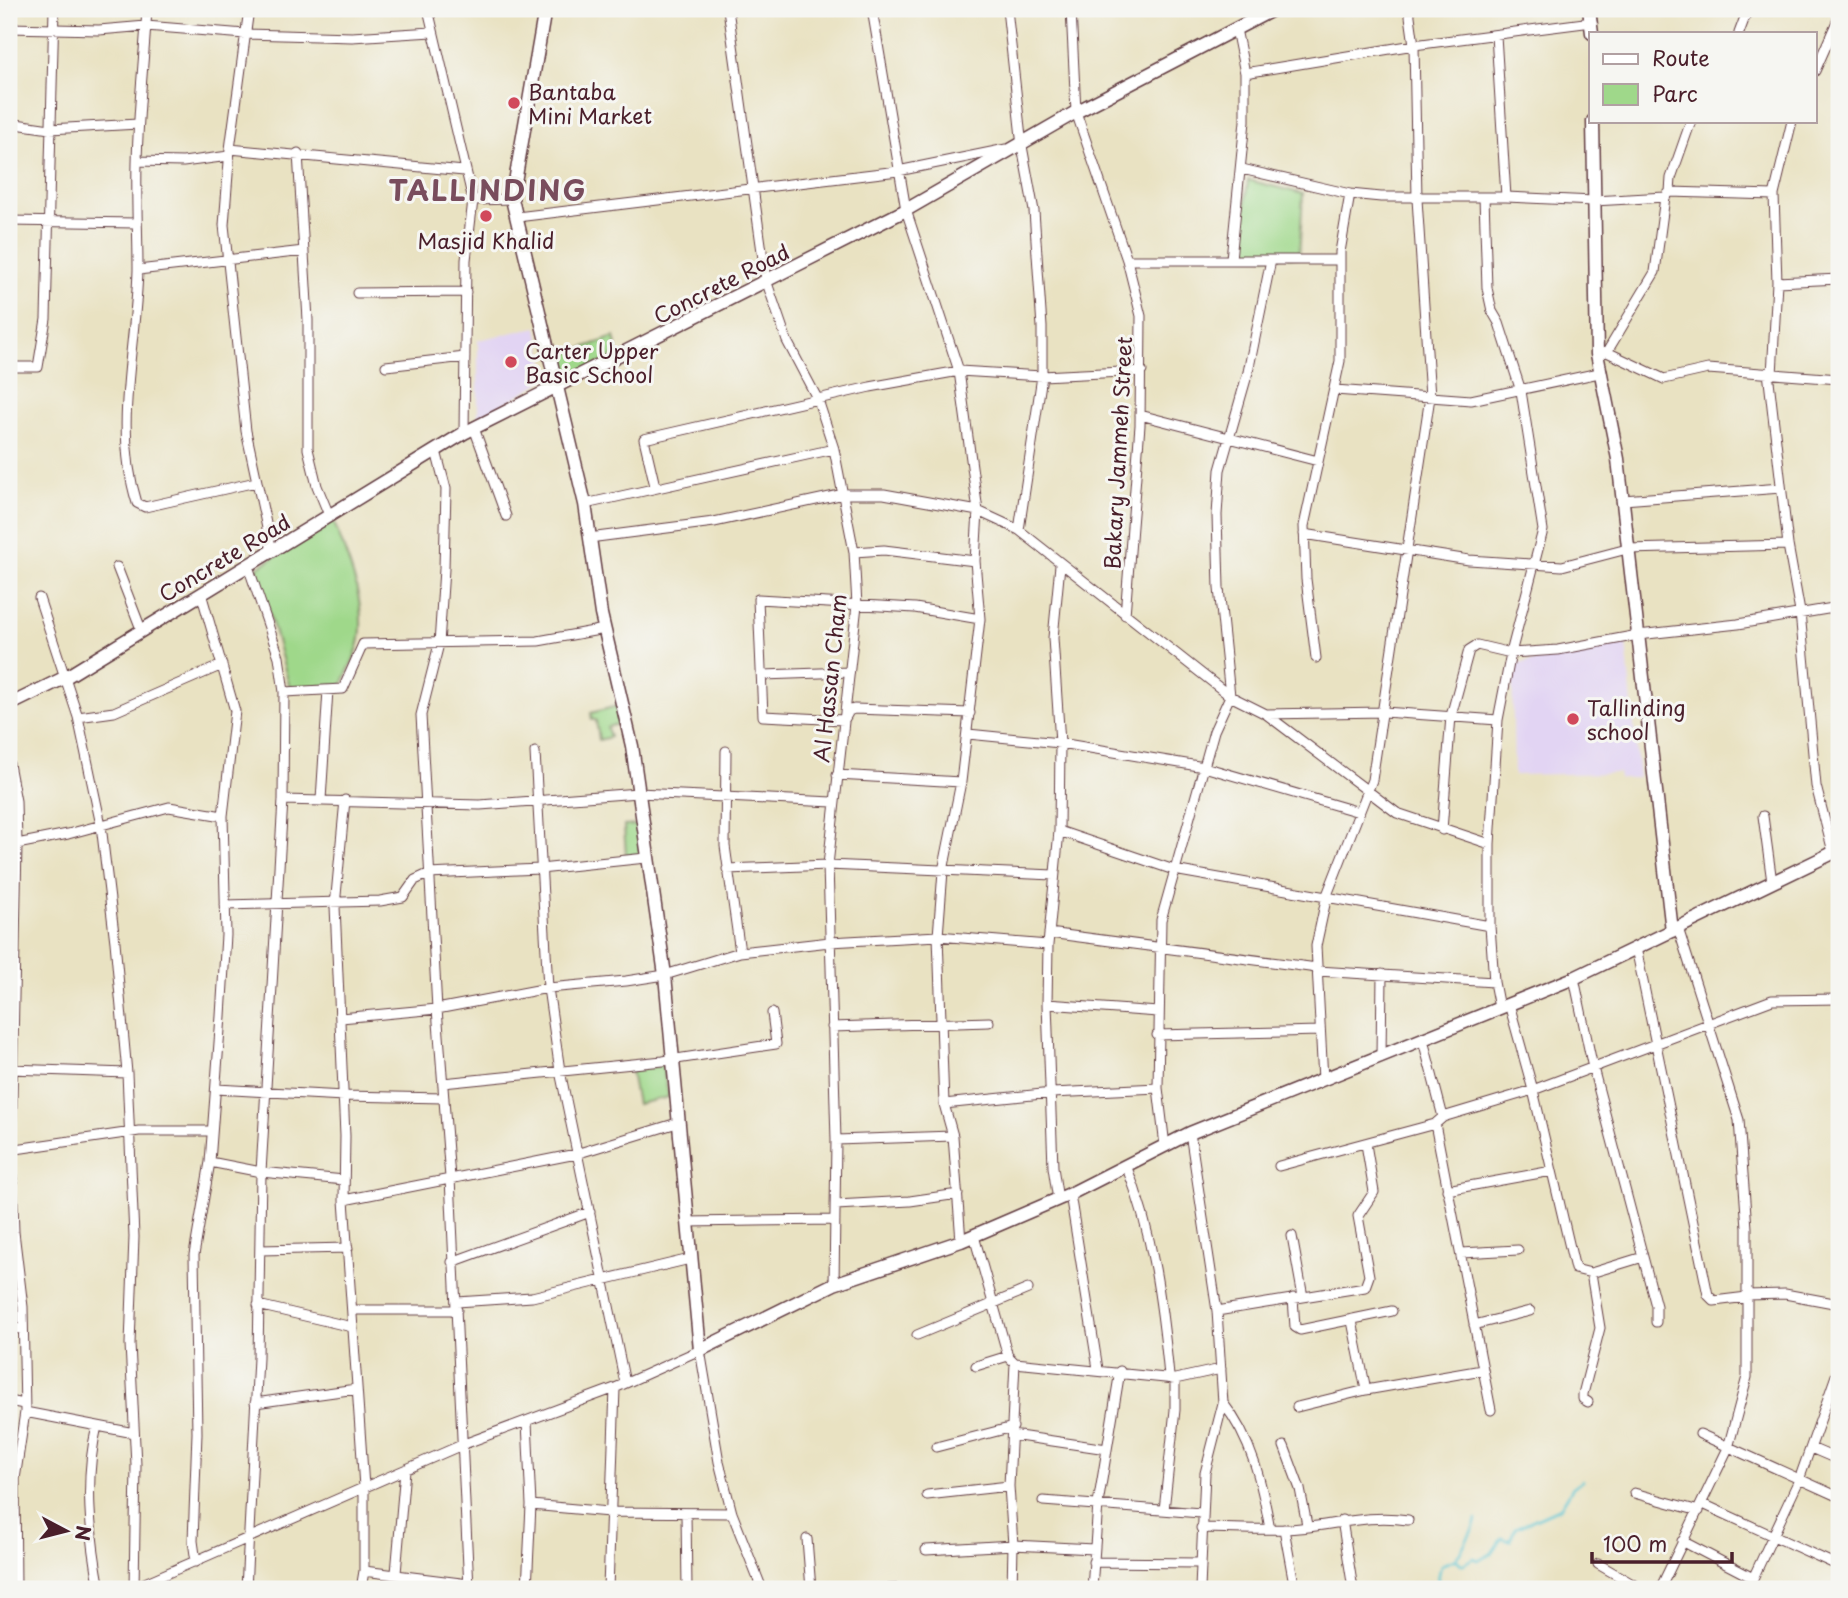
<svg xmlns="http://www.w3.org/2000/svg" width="1848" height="1598" font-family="'Playpen Sans',sans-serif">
	<rect width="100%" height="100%" fill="#f6f6f2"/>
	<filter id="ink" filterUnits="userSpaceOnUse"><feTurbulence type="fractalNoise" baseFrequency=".0143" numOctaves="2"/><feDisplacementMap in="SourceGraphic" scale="14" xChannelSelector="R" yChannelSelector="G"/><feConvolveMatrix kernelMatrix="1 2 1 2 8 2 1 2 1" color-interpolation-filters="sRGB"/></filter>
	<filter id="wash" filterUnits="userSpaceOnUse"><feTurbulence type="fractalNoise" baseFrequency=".00686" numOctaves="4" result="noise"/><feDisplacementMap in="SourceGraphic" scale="28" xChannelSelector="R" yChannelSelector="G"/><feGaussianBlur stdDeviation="1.57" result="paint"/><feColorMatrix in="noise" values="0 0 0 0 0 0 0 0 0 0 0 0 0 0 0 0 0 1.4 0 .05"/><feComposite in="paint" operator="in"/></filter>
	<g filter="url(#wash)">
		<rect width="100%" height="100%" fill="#e9e2c2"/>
		<path fill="#e2d4f3" d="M537 327 548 378 478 419V340Z
			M1626 643 1639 778H1619L1618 773 1514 775 1512 665Z"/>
		<path fill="#9fd88a" stroke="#747c5a" stroke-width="2" d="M1248 180 1303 194 1299 257 1239 256Z
			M614 337 618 354 568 380 559 356Z
			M333 520C347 557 366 599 360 639 358 654 347 671 342 685L290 688 257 568Z
			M617 706 622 723 607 727 610 737 599 740 596 720H592L591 713Z
			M639 825 640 855H626L624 826Z
			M662 1065 669 1097 637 1104 631 1072Z"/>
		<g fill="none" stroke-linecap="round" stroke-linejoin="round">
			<path stroke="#5ac5d2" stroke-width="2.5" d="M1456 1559 1462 1565 1473 1558 1478 1561 1492 1553 1502 1538 1510 1541 1515 1528 1560 1508 1573 1487 1583 1480
				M1436 1589 1441 1565 1456 1559C1461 1550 1475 1528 1476 1520"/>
		</g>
	</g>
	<g filter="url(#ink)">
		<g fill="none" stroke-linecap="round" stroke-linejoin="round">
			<g stroke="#623c42" stroke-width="11">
				<path id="street" d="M147 9C144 60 138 111 137 163 136 199 138 234 138 270 136 347 113 427 137 503L145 507 256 482
					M249 9 230 149 224 225 246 431 272 551
					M428 9 473 200 466 260 464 433
					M728 9 766 280 787 341 818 400 834 449 854 552 857 605 828 865 836 1140 834 1284
					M872 9 906 210 959 371 978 511 975 561 980 619 961 782 943 871 938 936 944 1104 953 1136 961 1241
					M1007 9 1022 146 1034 211 1042 327V376L1019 530
					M1071 9 1076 112 1127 260 1141 316 1140 425 1125 615
					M9 28 99 30 146 26 245 34 352 37 432 32
					M1739 33 1748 9
					M1496 35 1506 197
					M1815 71 1839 17
					M1245 73 1414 45 1592 22
					M9 123 50 129 138 124
					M230 149 464 171
					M298 153 308 320V449L317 486 329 515
					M137 161 183 162 229 156
					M1242 169 1350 194 1381 197H1506L1594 201 1665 197
					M1670 192 1774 195
					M1484 197 1487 288 1492 311 1499 323 1521 391 1543 530 1511 653 1498 720 1490 844V926L1494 982 1499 1008
					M473 200 512 199
					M517 217 898 171 1006 149
					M9 221 136 223
					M1231 259 1245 121V73L1236 29
					M1127 260H1340
					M138 270 304 251
					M1777 282 1839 279
					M357 293 466 292
					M1607 352 1655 272 1665 197 1670 192 1671 178 1691 121
					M1597 354 1607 352 1664 379 1708 369 1839 379
					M386 366 465 357
					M9 367H38L46 319 54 9
					M1768 372 1788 545 1800 612 1816 786 1833 852
					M1772 375 1777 282 1774 195 1792 121
					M1335 390 1471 400 1599 373
					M1140 415 1318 461
					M474 428 506 516
					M436 451 446 489 444 569 439 644 421 715 437 1009 450 1178 469 1589
					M655 486 644 439 870 387 959 371 1042 376 1142 371
					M1623 500 1781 488
					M585 504 834 449
					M1304 534 1469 560 1562 566 1627 549 1788 545
					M589 538 714 522 844 494H884L978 511 1019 530 1230 696 1266 714 1397 813 1490 844
					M854 552 884 550 975 561
					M117 567 141 629
					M39 598 78 717 101 825 115 942 127 1073 134 1237 130 1344 136 1465 134 1588
					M1316 658 1306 579 1304 526 1340 361V252L1350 194
					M763 675 849 672
					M284 692 343 689 363 644 538 641 605 629
					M970 713 854 709 849 711 844 720 763 716 758 599 915 608 980 619
					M1266 714 1384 712 1498 720
					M78 717 114 712 222 665
					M968 734 1060 743 1204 767 1359 812
					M726 751 725 846 740 952
					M535 752 548 988 560 1071 625 1383
					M9 764 16 801 17 844 11 1150 14 1232 23 1307 25 1412 15 1479 16 1589
					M837 775 961 782
					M283 800 480 805 638 793 833 802
					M321 800 328 690
					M345 800 335 906 345 1136 344 1200 364 1487V1571L361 1589
					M1763 816 1772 882
					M1442 830 1451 716 1469 650 1477 645 1511 653 1558 650 1638 635 1738 624 1839 607
					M1059 831 1174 870 1490 926
					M17 844 68 834 169 807 223 816
					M727 869 828 865 1054 875
					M225 905 380 901 403 897 415 880 428 874 540 869 646 858
					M1049 933 1317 968
					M1636 948 1708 1295 1714 1301 1747 1297
					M1318 971 1494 982
					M1574 978 1593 1068 1656 1306V1322
					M1047 1004 1158 1012
					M1509 1004 1533 1090 1575 1269 1591 1273 1643 1257
					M341 1018 437 1009 548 988 626 981 665 975 740 952 830 942 938 936 1048 945
					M832 1027 989 1022
					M1157 1035 1319 1031
					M1423 1040 1443 1117
					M1381 1057 1382 974
					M10 1069 127 1073
					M1323 1080 1316 946 1327 895 1372 780 1430 397 1417 199 1414 45 1409 9
					M443 1083 663 1061 776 1044 772 1013
					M216 1089 344 1096 444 1098
					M944 1104 1052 1093 1158 1088
					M1435 1124 1491 1410
					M1190 1133 1217 1311 1223 1403 1205 1473 1200 1589
					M836 1140 953 1136
					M1165 1146 1158 1088 1161 920 1214 731 1230 696 1219 588 1217 515 1220 470 1248 372 1271 260
					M9 1150 139 1131H212
					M210 1162 261 1172 344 1180
					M1126 1165C1153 1233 1162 1303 1169 1376
					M1279 1166 1435 1124 1443 1117 1533 1090 1772 1000 1839 999
					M1447 1190 1552 1171
					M1070 1194 1098 1369
					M344 1200 576 1154 677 1123
					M1058 1200 1053 1167 1047 1004 1048 945 1059 831 1060 743 1053 638 1060 565
					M836 1205 910 1201 958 1194
					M687 1222 835 1220
					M974 1236 1008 1356 1015 1363 1009 1486 1013 1545 1012 1589
					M1292 1236 1303 1297
					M260 1250 348 1248
					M1461 1253 1518 1250
					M452 1262 590 1212
					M1747 1295 1785 1294 1839 1304
					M1293 1298 1295 1327 1300 1330 1392 1311
					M457 1302 532 1297 690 1259
					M258 1305 352 1327
					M352 1310H457
					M1217 1311 1365 1287 1369 1276 1358 1216 1374 1192 1366 1144
					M1352 1321 1366 1390
					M1474 1325 1530 1311
					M9 1328 22 1329
					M917 1335 1028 1289
					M1015 1363 1175 1379 1221 1369
					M976 1366 1008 1356
					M9 1401 24 1404
					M1588 1402 1583 1399V1394L1600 1328 1591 1273
					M255 1403 356 1389
					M1223 1403C1252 1439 1262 1484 1270 1529
					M1297 1407 1366 1390 1482 1370
					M25 1412 134 1433
					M527 1422 531 1505 527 1589
					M97 1426C84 1479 90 1536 100 1589
					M1700 1434 1839 1497
					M1012 1435 1107 1449
					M1284 1446 1300 1489 1307 1525
					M936 1447 1013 1427
					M1811 1448 1839 1460
					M1634 1493 1699 1511
					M927 1495 1009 1486
					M1043 1501 1201 1513
					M1703 1504 1839 1566
					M531 1505 609 1512 732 1513
					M1164 1510 1175 1410V1379
					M686 1513 687 1589
					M1342 1520 1353 1589
					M1201 1528C1229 1528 1256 1530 1284 1529 1326 1528 1365 1513 1408 1520
					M1284 1529 1295 1589
					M807 1539 811 1589
					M1682 1541 1753 1578
					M926 1550 1013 1545 1094 1549
					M196 1562 193 1541 197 1433 194 1255 210 1162 221 1016 226 935 223 816 235 711 201 593
					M1093 1562 1199 1563
					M1598 1564 1641 1589
					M364 1571 509 1589
					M396 1573 405 1470
					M246 1588 355 1589
					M131 1589 464 1444 615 1388 700 1350 719 1462 732 1513 762 1589
					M246 1589 258 1358 261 1172 283 800 284 692 279 657 248 566
					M608 1589 615 1388
					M889 1589 923 1588
					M1092 1589 1098 1504 1120 1371
					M1660 1589 1728 1448 1747 1377V1228L1739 1120 1678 928
					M1748 1589 1799 1480 1839 1367"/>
			</g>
			<g stroke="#623c42" stroke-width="15">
				<path id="secondary" d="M545 9 512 199 585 504 601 614 632 746 665 975 700 1350 834 1284 961 1241 1070 1194 1190 1133 1574 978 1839 850
					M1589 9 1592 33
					M1593 121 1597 354 1618 459 1672 931
					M9 705 66 677 464 433 906 210 1076 112 1274 9"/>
			</g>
			<use href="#street" stroke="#fff" stroke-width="9"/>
			<use href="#secondary" stroke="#fff" stroke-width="12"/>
		</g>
	</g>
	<g fill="#d1495b" stroke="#f6f6f2" stroke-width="2.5">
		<circle cx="514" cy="103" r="7"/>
		<circle cx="486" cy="216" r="7"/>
		<circle cx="511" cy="362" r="7"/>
		<circle cx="1573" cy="719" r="7"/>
	</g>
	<g text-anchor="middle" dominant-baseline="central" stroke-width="6" stroke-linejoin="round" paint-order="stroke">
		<g font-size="21" fill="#4a1f2b" stroke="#f6f6f2" text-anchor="start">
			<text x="528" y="91">Bantaba<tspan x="528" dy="24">Mini Market</tspan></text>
			<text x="486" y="240" text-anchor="middle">Masjid Khalid</text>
			<text x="525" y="350">Carter Upper<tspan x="525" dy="24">Basic School</tspan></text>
			<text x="1587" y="707">Tallinding<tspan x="1587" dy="24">school</tspan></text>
		</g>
		<g font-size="21" fill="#4a1f2b" stroke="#f6f6f2">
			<text transform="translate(721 283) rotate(-27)">Concrete Road</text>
			<text transform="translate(1117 453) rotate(-87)">Bakary Jammeh Street</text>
			<text transform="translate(224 557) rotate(-31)">Concrete Road</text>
			<text transform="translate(829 678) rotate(-84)">Al Hassan Cham</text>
		</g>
		<g font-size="28" font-weight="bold" letter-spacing="2" fill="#794d5d" stroke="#f6f6f2">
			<text x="488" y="189">TALLINDING</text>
		</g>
	</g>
	<rect width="1848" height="1598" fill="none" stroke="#f6f6f2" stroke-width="35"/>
	<rect x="1589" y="32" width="228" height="91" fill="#f6f6f2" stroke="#b1a0a2" stroke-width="2"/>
	<rect x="1603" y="54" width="35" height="10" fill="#ffffff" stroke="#b1a0a2" stroke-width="2"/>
	<text x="1652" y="66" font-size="21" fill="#4a1f2b">Route</text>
	<rect x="1603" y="84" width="35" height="21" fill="#9fd88a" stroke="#b1a0a2" stroke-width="2"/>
	<text x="1652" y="102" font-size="21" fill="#4a1f2b">Parc</text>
	<g transform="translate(66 1531) rotate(97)" stroke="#f6f6f2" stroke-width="5" paint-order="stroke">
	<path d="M0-5L12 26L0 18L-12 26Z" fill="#4a1f2b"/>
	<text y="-10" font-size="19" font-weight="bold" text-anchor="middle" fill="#4a1f2b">N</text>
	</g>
	<path d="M1592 1552v10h140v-10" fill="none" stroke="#4a1f2b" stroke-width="3.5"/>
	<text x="1603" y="1552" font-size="21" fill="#4a1f2b" stroke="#f6f6f2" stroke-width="5" paint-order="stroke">100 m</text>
</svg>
